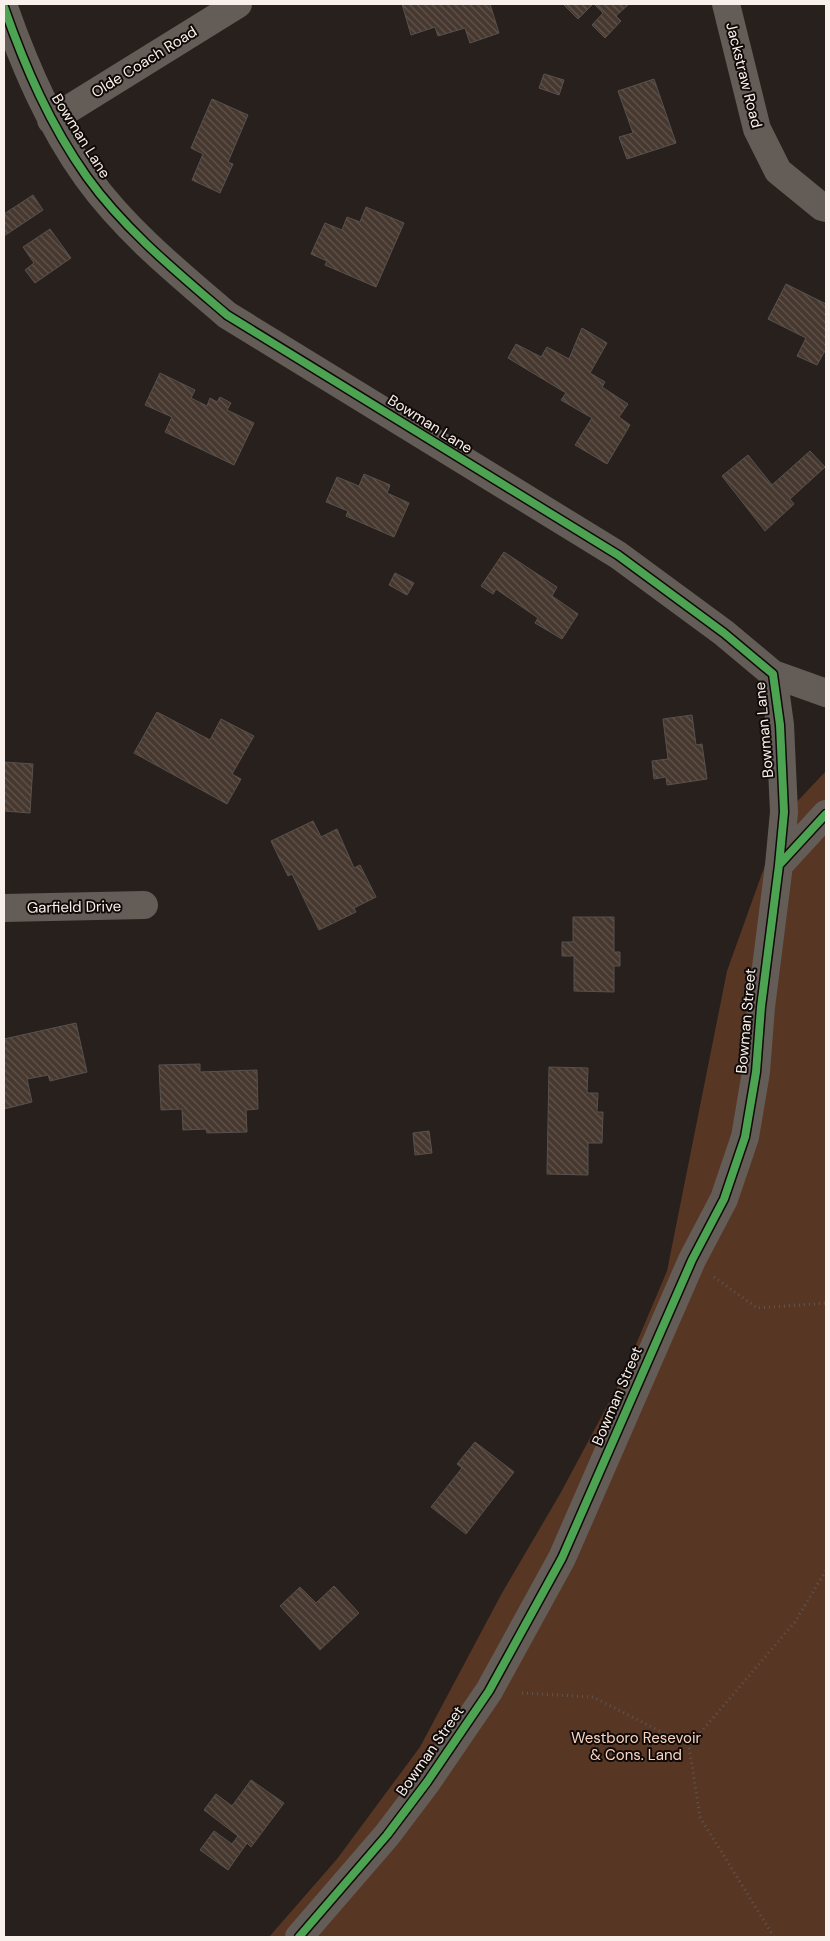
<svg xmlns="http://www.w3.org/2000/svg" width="830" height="1941" font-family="'DM Sans',sans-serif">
	<defs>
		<pattern id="building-back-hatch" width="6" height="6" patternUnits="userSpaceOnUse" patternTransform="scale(1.25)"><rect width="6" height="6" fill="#46382f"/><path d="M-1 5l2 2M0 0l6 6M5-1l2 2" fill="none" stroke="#61554d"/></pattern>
	</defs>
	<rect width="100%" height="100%" fill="#28201c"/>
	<path fill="#583624" d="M826 771V1937H269L337 1859 420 1747 502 1593 560 1494 620 1382 667 1271 727 971 768 857 790 809Z"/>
	<path fill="url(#building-back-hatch)" stroke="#58514e" d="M402 4H490L499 33 470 43 465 28 438 36 435 27 411 35Z
		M563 4H593L578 19Z
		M594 4H629L616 16 621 21 605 38 592 25 603 13Z
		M544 74 564 80 559 95 539 88Z
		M654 79 676 143 627 159 619 137 633 133 618 91Z
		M212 99 248 115 228 162 233 164 220 193 192 180 203 154 191 148Z
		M33 195 43 210 4 236V214Z
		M366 207 404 223 376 287 325 265 327 261 311 254 325 223 342 230 347 217 360 222Z
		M50 229 71 258 35 283 25 270 34 263 23 247Z
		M786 284 826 304V349L817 365 797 356 806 338 768 319Z
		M582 328 607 343 590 373 605 382 602 387 628 404 619 417 630 425 607 464 575 445 592 418 561 400 566 393 508 358 516 344 541 357 547 347 569 359Z
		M160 373 195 390 191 398 207 406 210 398 217 402 220 397 231 403 227 410 254 423 234 465 165 432 172 417 145 405Z
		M810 451 825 467 790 499 794 504 765 531 722 476 748 455 772 485Z
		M364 474 390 485 387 493 409 503 394 537 346 516 348 511 326 502 337 477 359 486Z
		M504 552 557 587 552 596 578 614 562 639 535 623 538 618 496 589 493 594 481 586Z
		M395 573 414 583 407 595 389 585Z
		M157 712 210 740 221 719 254 736 232 774 241 779 227 804 134 753Z
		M692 715 696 745 702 744 707 779 667 785 666 777 654 779 652 761 668 759 663 719Z
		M4 762 33 764 30 813 4 811Z
		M313 821 321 837 337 829 354 868 360 865 376 897 354 908 356 912 319 930 292 874 288 876 271 841Z
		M573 917H614V952H620V966H614V992L574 991V956H562V942H573Z
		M76 1023 87 1072 50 1081 48 1075 27 1079 32 1102 4 1109V1039Z
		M200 1064V1072L257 1070 258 1109 246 1110 247 1132 207 1133 206 1129 183 1130 182 1109 161 1110 159 1065Z
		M549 1067 588 1068 587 1093H598L597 1112H603L602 1143H588V1175L547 1174Z
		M429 1131 432 1153 415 1155 413 1133Z
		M475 1442 514 1472 466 1534 431 1507 462 1468 457 1464Z
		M334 1586 359 1613 320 1650 280 1606 300 1587 316 1603Z
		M251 1780 284 1803 251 1847 247 1843 228 1870 200 1850 214 1831 232 1844 238 1836 204 1810 216 1794 232 1806Z"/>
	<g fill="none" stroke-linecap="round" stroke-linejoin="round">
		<path stroke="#5e5652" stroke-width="3" stroke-dasharray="1 4" stroke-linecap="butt" d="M714 1277 757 1308 826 1303
			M522 1693 593 1697 689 1746
			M774 1937 700 1817 689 1746 795 1622 826 1570"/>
		<path stroke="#645c57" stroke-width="28" d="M726 4 757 129 778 171 822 207 826 208
			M4 7C25 67 50 125 87 177 125 230 178 273 227 315L618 555 724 633 773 674 780 725 784 812 779 865
			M51 120 238 4
			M773 674 826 693
			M4 908 144 905
			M299 1937 387 1835 427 1782 489 1691 562 1558 692 1260 724 1199 745 1137 756 1072 761 1007 779 865 826 814"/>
		<g stroke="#100a08" stroke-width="11">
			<path id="cycleway" d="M4 7C25 67 50 125 87 177 125 230 178 273 227 315L618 555 724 633 773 674 780 725 784 812 779 865
				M299 1937 387 1835 427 1782 489 1691 562 1558 692 1260 724 1199 745 1137 756 1072 761 1007 779 865 826 814"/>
		</g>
		<use href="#cycleway" stroke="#4ca352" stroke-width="8"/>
	</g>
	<g text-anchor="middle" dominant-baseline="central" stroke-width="4" stroke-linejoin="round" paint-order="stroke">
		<g font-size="15" fill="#f9f0eb" stroke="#100a08">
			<text transform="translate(144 62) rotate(-32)">Olde Coach Road</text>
			<text transform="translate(744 75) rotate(76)">Jackstraw Road</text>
			<text transform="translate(81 136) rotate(58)">Bowman Lane</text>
			<text transform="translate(430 424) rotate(32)">Bowman Lane</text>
			<text transform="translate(764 730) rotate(-95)">Bowman Lane</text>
			<text transform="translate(74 907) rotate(-1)">Garfield Drive</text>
			<text transform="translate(746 1021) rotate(-85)">Bowman Street</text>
			<text transform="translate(617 1396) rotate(-67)">Bowman Street</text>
			<text transform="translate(430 1751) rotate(-55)">Bowman Street</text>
		</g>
		<g font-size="15" fill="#f8d3c0" stroke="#100a08">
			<text x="636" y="1738">Westboro Resevoir<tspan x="636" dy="17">&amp; Cons. Land</tspan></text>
		</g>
	</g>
	<rect width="830" height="1941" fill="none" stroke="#f9f0eb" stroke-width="10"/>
</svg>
